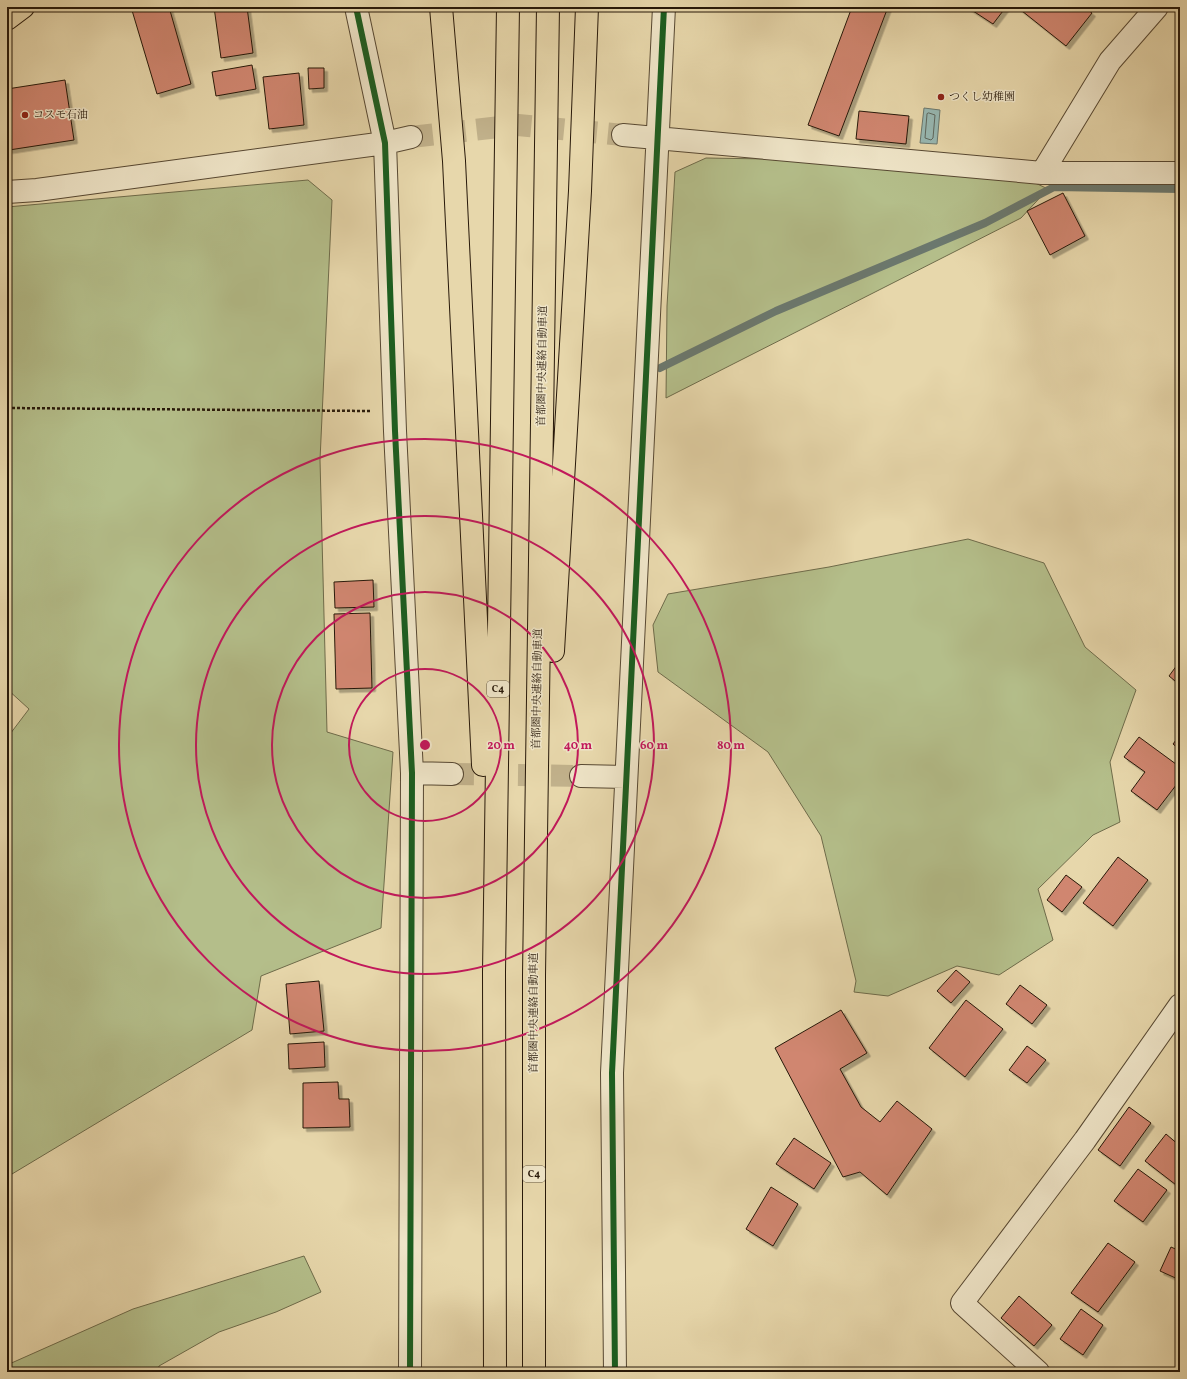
<svg xmlns="http://www.w3.org/2000/svg" width="1187" height="1379" font-family="Vollkorn,'Noto Serif JP',serif">
	<defs>
		<filter id="shadow"><feDropShadow dx="3.5" dy="3.5" stdDeviation="0" flood-color="#0004"/></filter>
	</defs>
	<rect width="100%" height="100%" fill="#e7d7ab"/>
	<filter id="stains"><feTurbulence type="fractalNoise" baseFrequency=".005" numOctaves="4"/><feColorMatrix values="0 0 0 0 .2 0 0 0 0 .09 0 0 0 0 .02 0 0 0 .5 -.17"/></filter>
	<radialGradient id="worn" r=".72"><stop offset=".6" stop-color="#630" stop-opacity="0"/><stop offset="1" stop-color="#630" stop-opacity=".3"/></radialGradient>
	<path fill="#b4be8a" stroke="#6e6b4a" d="M706 158 767 159 1031 181 1048 189 1021 218 666 398 667 306 675 172Z
		M308 180 332 200 320 460 327 732 393 752 381 928 261 976 252 1030 7 1177V738L29 709 7 689V207Z
		M968 539 1044 563 1085 647 1136 690 1110 762 1120 822 1093 835 1038 889 1053 940 999 975 957 966 888 996 854 992 856 981 821 836 768 752 658 672 653 625 668 594 829 567Z
		M304 1256 321 1292 276 1312 219 1332 159 1366 158 1372H7V1365L133 1309Z"/>
	<path fill="#98b8b2" stroke="#6b786e" d="M924 108 940 110 937 144 920 143Z"/>
	<g fill="none" stroke-linecap="round" stroke-linejoin="round">
		<path stroke="#60685e" stroke-width="1" d="M929 113 935 115 933 138 931 140 925 138 927 114Z"/>
		<path stroke="#6b786e" stroke-width="8" d="M660 368 776 311 985 223 1054 187 1180 189"/>
	</g>
	<path fill="#d0866f" stroke="#271809" filter="url(#shadow)" d="M131 7H169L191 84 157 94Z
		M214 7H247L253 53 221 58Z
		M852 7H888L839 136 808 125Z
		M967 7H1006L993 24Z
		M1017 7H1084L1092 13 1066 46Z
		M252 65 256 89 216 96 212 72Z
		M308 68H324V88L309 89Z
		M299 73 304 125 269 129 263 77Z
		M65 80 74 140 9 150 7 134V89Z
		M859 111 909 116 906 144 856 139Z
		M1063 193 1085 236 1050 255 1027 211Z
		M373 580 374 607 335 608 334 582Z
		M370 613 372 688 336 689 334 614Z
		M1180 661V685L1169 676Z
		M1180 735V750L1173 744Z
		M1139 737 1180 767V780L1157 810 1131 791 1145 772 1124 757Z
		M1118 857 1148 880 1113 926 1083 903Z
		M1066 875 1082 887 1062 912 1047 900Z
		M956 970 970 982 951 1003 937 991Z
		M319 981 324 1031 290 1034 286 984Z
		M1020 985 1047 1005 1032 1024 1006 1004Z
		M966 1000 1003 1029 965 1077 929 1048Z
		M841 1010 867 1053 840 1069 861 1107 880 1122 897 1101 932 1129 887 1195 860 1172 843 1177 775 1048Z
		M324 1042 325 1067 289 1069 288 1044Z
		M1027 1046 1046 1060 1027 1083 1009 1070Z
		M338 1082 339 1099H349L350 1127 303 1128V1083Z
		M1129 1107 1151 1123 1120 1166 1098 1150Z
		M1166 1134 1180 1146V1188L1145 1161Z
		M794 1138 831 1163 814 1189 776 1164Z
		M1138 1169 1167 1190 1143 1222 1114 1201Z
		M771 1187 798 1204 773 1246 746 1229Z
		M1108 1243 1135 1262 1098 1312 1071 1293Z
		M1171 1247 1180 1251V1280L1160 1271Z
		M1019 1296 1052 1325 1034 1346 1001 1318Z
		M1081 1309 1103 1325 1083 1355 1060 1339Z"/>
	<g fill="none" stroke-linecap="round" stroke-linejoin="round">
		<path stroke="#c1b18b" stroke-width="22" stroke-dasharray="22 11" stroke-linecap="butt" d="M411 137 518 125 623 135
			M452 774 581 776"/>
		<g stroke="#574832" stroke-width="24">
			<path id="minor" d="M356 7 385 143 395 431 412 773 410 1372
				M623 135 1042 173H1180
				M1042 173 1110 61 1157 7
				M7 192 37 190 385 143 411 137
				M412 773 452 774
				M581 776 626 777
				M615 1372 612 1073 664 7
				M1038 1372 962 1303 1085 1140 1180 1005"/>
		</g>
		<g stroke="#271809" stroke-width="24">
			<path id="major" d="M7 19 23 7"/>
		</g>
		<g stroke="#271809" stroke-width="24">
			<path id="highway" d="M441 7 454 161 483 765
				M553 651 580 191 587 7
				M495 1372 494 972 508 7
				M534 1372V975L548 7"/>
		</g>
		<path stroke="#271809" stroke-width="2.5" stroke-dasharray="3 2" stroke-linecap="butt" d="M7 408 370 411"/>
		<use href="#minor" stroke="#efe5c8" stroke-width="22"/>
		<use href="#major" stroke="#e7d7ab" stroke-width="22"/>
		<use href="#highway" stroke="#e7d7ab" stroke-width="22"/>
		<g stroke="#efe5c8" stroke-width="8">
			<path id="cycleway" d="M356 7 385 143 395 431 412 773 410 1372
				M615 1372 612 1073 664 7"/>
		</g>
		<use href="#cycleway" stroke="#1b5e20" stroke-width="6"/>
	</g>
	<g fill="none" stroke="#c2185b" stroke-width="2">
		<circle cx="425" cy="745" r="76"/>
		<circle cx="425" cy="745" r="153"/>
		<circle cx="425" cy="745" r="229"/>
		<circle cx="425" cy="745" r="306"/>
	</g>
	<g fill="#8f2418" stroke="#efe5c8" stroke-width="1.5">
		<circle cx="941" cy="97" r="4"/>
		<circle cx="25" cy="115" r="4"/>
	</g>
	<g text-anchor="middle" dominant-baseline="central" stroke-width="3" stroke-linejoin="round" paint-order="stroke">
		<g fill="#efe5c8" stroke="#635642" stroke-width="1">
			<rect x="487" y="681" width="22" height="16" rx="3"/>
			<rect x="523" y="1166" width="22" height="16" rx="3"/>
		</g>
		<g font-size="10" font-weight="bold" fill="#271809">
			<text x="498" y="689">C4</text>
			<text x="534" y="1174">C4</text>
		</g>
		<g font-size="11" fill="#271809" stroke="#efe5c8" text-anchor="start">
			<text x="949" y="97">つくし幼稚園</text>
			<text x="33" y="115">コスモ石油</text>
		</g>
		<g font-size="11" fill="#271809" stroke="#efe5c8">
			<text transform="translate(543 366) rotate(-89)">首都圏中央連絡自動車道</text>
			<text transform="translate(538 689) rotate(-89)">首都圏中央連絡自動車道</text>
			<text transform="translate(534 1013) rotate(-90)">首都圏中央連絡自動車道</text>
		</g>
	</g>
	<circle cx="425" cy="745" r="6" fill="#c2185b" stroke="#efe5c8" stroke-width="2"/>
	<g font-size="12" text-anchor="middle" font-weight="bold" fill="#c2185b" stroke="#efe5c8" stroke-width="3" stroke-linejoin="round" paint-order="stroke">
		<text x="501" y="749">20 m</text>
		<text x="578" y="749">40 m</text>
		<text x="654" y="749">60 m</text>
		<text x="731" y="749">80 m</text>
	</g>
	<rect width="1187" height="1379" fill="none" stroke="#e7d7ab" stroke-width="24"/>
	<rect x="8" y="8" width="1171" height="1363" fill="none" stroke="#271809" stroke-width="2"/>
	<rect x="12" y="12" width="1163" height="1355" fill="none" stroke="#271809"/>
	<rect width="100%" height="100%" filter="url(#stains)"/>
	<rect width="100%" height="100%" fill="url(#worn)"/>
</svg>
